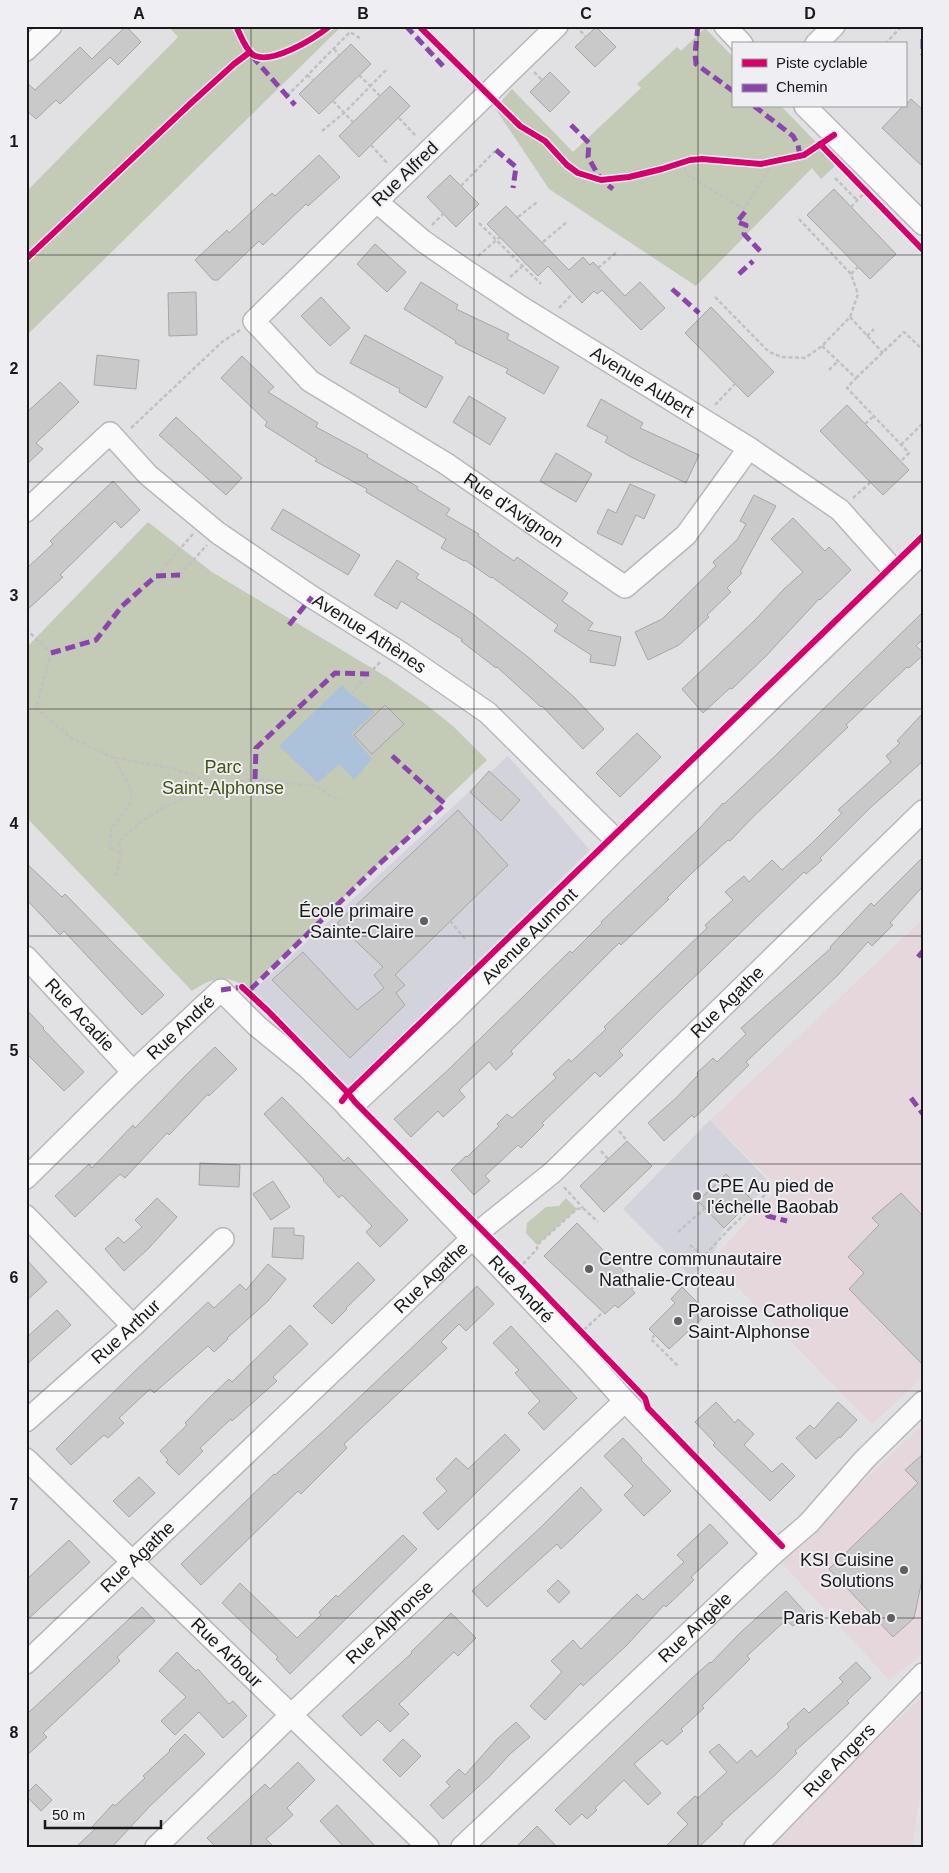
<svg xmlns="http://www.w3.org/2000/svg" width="949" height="1873" font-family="Arial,sans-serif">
	<rect width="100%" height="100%" fill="#e1e1e4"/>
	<path fill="#e5d7dc" d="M923 919V1377L872 1424 711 1260 779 1188 710 1120Z
		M923 1424V1654L889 1680 780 1561Z
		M923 1696V1776L912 1847H764Z"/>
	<path fill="#d3d3db" d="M508 756 590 850 346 1092 252 992Z
		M710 1120 772 1185 752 1200 724 1228 711 1260 690 1276 623 1209Z"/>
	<path fill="#c3cab6" d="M168 26H342L26 336V192L178 37Z
		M705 28 733 57V106H781L837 164 821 179 812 168 696 286 549 189 495 108 512 89 573 152 641 88 637 84 677 47 681 51Z
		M148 522 212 572 385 676 428 706 454 727 487 760 248 989C228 973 212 977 192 991L26 817V648Z
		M566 1198 577 1209 537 1245 526 1233 527 1223 546 1207 559 1206Z"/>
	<path fill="#acc2db" d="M342 685 351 694 375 712 351 734 372 759 354 780 339 764 318 783 279 746Z"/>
	<path fill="#c9c9c9" stroke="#a7a6a6" d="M126 26 141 42 118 65 110 57 60 104 56 100 36 119 26 110V82L35 90 80 47 92 59Z
		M596 27 616 47 595 67 575 47Z
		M351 44 371 64 319 114 299 94Z
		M550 72 570 92 550 112 530 92Z
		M390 86 410 106 359 157 339 136Z
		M911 99 923 110V167L882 128 903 106H905Z
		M319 155 340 177 308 206 306 204 263 245 259 241 218 280H213L195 260 227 230 229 233 272 193 275 196Z
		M450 175 479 204 456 227 427 197Z
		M834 189 896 254 870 279 807 215Z
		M506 206 569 270 583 257 590 265 593 262 625 296 640 282 665 308 641 330 602 290 597 294 594 291 582 303 548 266 538 276 487 224Z
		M375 244 406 272 387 292 357 264Z
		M421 282 458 305 456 309 509 334 507 339 559 367 544 394 506 373 508 369 455 343 456 341 404 309Z
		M196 292 197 335 169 336 168 293Z
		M321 297 350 328 330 346 301 316Z
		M711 307 774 372 748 397 685 333Z
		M365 335 443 377 426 408 399 392 400 389 350 363Z
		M97 355 139 360 136 389 94 385Z
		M242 356 274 387 268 392 318 423 316 427 368 455 367 457 418 487 417 489 450 509 446 515 479 534 478 536 514 561 517 557 568 593 562 601 593 623 588 630 621 637 615 666 590 662 591 655 554 631 558 625 492 577 491 578 465 560 464 561 441 548 446 539 366 492 367 489 315 461 317 459 265 426 267 422 221 378Z
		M60 382 79 402 36 443 43 449 26 465V413Z
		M469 396 506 418 490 445 453 422Z
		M601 399 643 423 640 428 699 455 686 483 631 457 605 442 608 437 587 426Z
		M847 405 909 470 883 495 820 431Z
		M176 417 242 478 226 495 159 435Z
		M556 453 592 474 576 502 540 481Z
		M113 481 140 510 121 528 115 521 60 575 63 577 26 611V569L53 544 50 541Z
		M630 484 655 495 644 519 636 515 622 545 597 533 608 509 616 513Z
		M754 495 776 506 740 572 742 573 727 588 731 592 707 615 709 617 679 645 648 660 635 632 662 619 716 566 713 562 737 540 746 524 740 521Z
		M283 509 360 555 348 575 271 529Z
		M793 518 825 551 829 547 851 570 820 600 819 599 766 656 732 689 730 688 703 713 682 689 754 621 784 589 803 572 771 539Z
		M397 560 419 574 416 578 470 612 528 657 574 697 604 729 583 749 542 706 541 707 497 667 496 668 461 641 463 640 401 601 397 609 374 595Z
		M923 612V639L916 646 923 652V655L909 668 907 667 872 700 846 725 848 727 754 816 730 841 728 840 692 873 667 898 669 899 643 924 621 945 619 943 511 1051 513 1054 496 1070 489 1062 459 1090 465 1097 443 1117 438 1111 411 1137 394 1119 448 1070 570 951 572 953 602 923 601 922 699 829 723 803 724 804 776 755Z
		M385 705 404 724 372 754 354 735Z
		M923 713V761L870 808 820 858 822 860 806 874 804 872 663 1007 619 1051 623 1055 600 1077 595 1072 542 1123 544 1125 521 1148 518 1145 485 1176 490 1181 474 1195 451 1170 466 1156 467 1157 499 1126 497 1124 507 1114 512 1118 556 1078 553 1074 569 1059 571 1062 606 1029 604 1027 707 928 705 925 733 900 725 892 744 876 749 882 772 860 782 870 813 842 842 813 838 810 891 762 886 756 900 743 897 741Z
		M637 733 661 757 620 797 596 773Z
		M489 771 520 800 501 821 470 792Z
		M458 810 508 865 395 975 405 985 396 993 405 1005 350 1058 272 980 303 952 357 1010 384 988 374 975 383 967 337 923Z
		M923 857V886L890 923 893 925 872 946 868 942 838 975 746 1062 749 1065 710 1103 694 1118 692 1115 664 1141 648 1123 676 1098 698 1075 697 1073 713 1058 717 1062 746 1034 741 1028 831 948 830 947 871 903 874 906Z
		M26 863 62 897 65 894 164 995 142 1015 64 931 60 935 26 899Z
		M26 1009 44 1028 43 1029 84 1072 64 1091 26 1053Z
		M215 1047 237 1069 209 1096 208 1094 169 1135 167 1133 125 1178 120 1174 75 1217 55 1196 89 1164 92 1168 133 1125 135 1128 188 1073Z
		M282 1097 344 1161 348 1157 408 1220 380 1247 366 1232 372 1226 342 1195 339 1198 323 1180 324 1179 264 1114Z
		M627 1141 652 1166 604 1212 580 1186Z
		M200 1163 240 1165 239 1187 199 1185Z
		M726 1174 752 1200 724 1228 698 1201Z
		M273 1181 290 1207 271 1220 253 1194Z
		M901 1193 923 1216V1365L849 1289 864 1273 848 1257 879 1225 872 1218Z
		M157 1198 177 1217 149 1248 124 1271 105 1249 118 1237 124 1243 142 1227 135 1220Z
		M577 1223 633 1281 629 1286 635 1293 618 1308 615 1305 605 1314 544 1256Z
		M274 1228H294V1235L304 1236 303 1259 272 1257Z
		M26 1259 47 1282 26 1301Z
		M358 1262 375 1280 346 1308 347 1309 332 1324 313 1306Z
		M268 1264 286 1279 268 1301 227 1338 228 1339 214 1352 208 1346 154 1393 150 1389 119 1418 124 1423 108 1438 104 1435 71 1465 56 1449 134 1372 208 1302 214 1308 240 1284 246 1290Z
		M477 1286 494 1304 466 1331 459 1324 441 1342 447 1348 344 1444 347 1448 301 1494 298 1491 201 1585 181 1564 274 1474 275 1475 328 1427Z
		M682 1287 708 1313 669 1349 649 1329 675 1303 671 1299Z
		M57 1310 71 1325 26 1365V1338Z
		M290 1325 308 1344 273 1377 277 1381 232 1421 231 1419 200 1448 203 1451 179 1475 166 1462 168 1460 160 1451 187 1425 185 1423 210 1397 229 1379 232 1382Z
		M511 1326 577 1398 544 1430 528 1413 540 1401 515 1373 519 1370 493 1343Z
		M716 1402 735 1423 738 1419 754 1434 744 1445 772 1472 782 1463 795 1476 770 1501 713 1445 715 1443 695 1422Z
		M838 1402 857 1420 840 1438 839 1437 816 1459 796 1438 810 1425 814 1429Z
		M505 1434 520 1450 438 1530 423 1513 447 1491 436 1479 456 1458 468 1469Z
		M623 1438 642 1458 641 1460 671 1491 644 1516 624 1495 633 1486 604 1456Z
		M923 1454V1575L914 1618 893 1637 829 1569 918 1483 905 1470Z
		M139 1477 155 1493 129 1517 113 1501Z
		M581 1487 602 1510 561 1549 557 1544 487 1607 472 1591 541 1527Z
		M710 1524 728 1543 691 1577 694 1580 666 1607 664 1605 627 1645 583 1686 581 1683 545 1720 530 1706 562 1672 551 1661 573 1640 581 1649 637 1594 643 1600 684 1562 677 1555Z
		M403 1535 417 1549 290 1674 276 1659 278 1657 222 1603 240 1583 297 1638 321 1615 319 1612 336 1595 338 1597Z
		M69 1540 90 1562 26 1621V1580Z
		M558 1580 570 1592 559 1603 547 1591Z
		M786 1591 806 1613 793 1626 786 1620 747 1656 750 1659 702 1706 704 1708 681 1729 683 1731 667 1745 662 1740 634 1764 661 1793 648 1805 624 1780 595 1808 597 1810 587 1819 582 1814 570 1825 555 1810 692 1678 710 1662 711 1663 740 1633Z
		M142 1607 155 1621 117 1657 120 1661 43 1733 47 1737 26 1756V1715Z
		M451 1613 476 1638 458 1656 454 1652 399 1704 409 1714 390 1732 378 1720 361 1736 342 1716 412 1653 411 1652Z
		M177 1652 196 1671 198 1669 229 1704 233 1701 247 1716 223 1738 199 1712 175 1735 161 1721 186 1697 159 1671Z
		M856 1662 871 1678 847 1701 849 1703 795 1751 797 1753 775 1775 721 1823 723 1824 699 1847H665L688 1824 677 1813 695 1796 698 1798 727 1772 709 1752 719 1744 737 1763 751 1750 757 1757 789 1727 787 1724 804 1708 809 1713 843 1682 839 1678Z
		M516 1722 530 1737 510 1754 489 1777 443 1819 430 1805 450 1786 446 1782 459 1769 465 1775 496 1740Z
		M185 1734 205 1754 150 1806 112 1847H76L95 1829 92 1827 113 1804 115 1806 145 1778 143 1776 170 1751 169 1750Z
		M403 1739 421 1756 400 1777 383 1760Z
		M298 1762 315 1780 287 1808 293 1815 266 1839 274 1847H216L207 1838 265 1784 270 1789Z
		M36 1784 52 1800 41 1811 26 1796V1794Z
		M337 1805 376 1847H344L320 1821Z
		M537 1826 557 1847H516Z"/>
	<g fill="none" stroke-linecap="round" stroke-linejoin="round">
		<g stroke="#b8b8ba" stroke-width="24">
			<g id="minor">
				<path id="s1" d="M557 26 254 321 310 381 445 463 625 587 686 535 749 448"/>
				<path d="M725 26 742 44"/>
				<path d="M816 44 834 26"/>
				<path d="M26 50 51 26"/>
				<path d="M805 106 923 224"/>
				<path id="s2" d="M377 202 423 241 465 270 521 307 749 448 840 510 898 575"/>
				<path id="s3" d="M26 511 110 433 148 475 218 533 312 597 404 655 488 713 621 845"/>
				<path id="s4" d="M26 957 133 1072"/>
				<path id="s5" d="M349 1109 453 1012 621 845 923 552"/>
				<path id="s6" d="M26 1178 133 1072 221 990 257 1026 307 1067 342 1101 589 1361 625 1401 773 1554"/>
				<path d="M26 1216 133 1326"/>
				<path id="s7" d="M26 1421 133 1326 223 1239"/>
				<path id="s8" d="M26 1459 428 1847"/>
				<path id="s9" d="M26 1663 481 1230 552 1173 923 811"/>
				<path id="s10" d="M156 1847 291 1715 625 1401"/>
				<path id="s11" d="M462 1847 773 1554 809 1523 864 1460 923 1402"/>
				<path id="s12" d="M755 1847 923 1674"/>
			</g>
		</g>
		<path stroke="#c1c1c2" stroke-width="2.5" stroke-dasharray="4 2.5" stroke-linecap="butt" d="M576 26 586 37
			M885 44 902 26
			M334 49 339 55
			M534 72 542 80
			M307 75 313 80
			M359 75 380 96
			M287 96 350 32 361 39
			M333 101 353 122
			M762 113 766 106
			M399 118 416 136
			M322 131 344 113 388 68
			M371 145 388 164
			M683 162 687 175 744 209 774 161
			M835 178 857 200
			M461 186 496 150
			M851 207 866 191
			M518 217 537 202
			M479 223 541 284
			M432 225 443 214
			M543 242 568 221
			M478 256 500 237
			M598 268 618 251
			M851 274 858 267
			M510 277 526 263
			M715 297 769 352 782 357 805 358 822 346 850 317 858 294 851 274 797 217
			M559 308 573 293
			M850 317 883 353
			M867 336 874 329
			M822 346 856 378 847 388 909 453 901 461
			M829 370 838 361
			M856 378 904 332 923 350
			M715 405 735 384
			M865 424 874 416
			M131 428 222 342 240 330
			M901 445 923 423
			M853 498 871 482
			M180 575 207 545
			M156 576 193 534
			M26 629 51 653 36 708 71 738 114 758 129 785 132 796 129 806 111 829 110 848 121 853 116 876
			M351 694 380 662
			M115 758 176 769 216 784
			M121 853 119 841 137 825 158 811 187 796 218 785 255 779 316 786 339 801
			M450 921 466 940
			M619 1131 627 1141
			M601 1151 608 1159
			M564 1187 583 1208
			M729 1229 767 1193 764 1191
			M678 1232 705 1208
			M690 1245 704 1256 729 1229 726 1226
			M523 1264 537 1249V1245L577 1209 583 1208 598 1222
			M631 1289 649 1273
			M584 1330 603 1312
			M655 1335 651 1339 679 1367"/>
		<use href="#minor" stroke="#fafafb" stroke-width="21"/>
		<path stroke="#8e44ad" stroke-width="5" stroke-dasharray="10 5" stroke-linecap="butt" d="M406 26 443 66
			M698 26 695 54 696 64 733 91
			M923 39V55
			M252 56 295 105
			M754 106 793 136 798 145 800 156
			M571 125 589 143 588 157 601 180 613 189
			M496 150 516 167 513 188
			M745 212 737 222 746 225 744 234 761 252
			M739 274 753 261
			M672 289 699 313
			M289 625 312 597
			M51 653 96 640 122 606 156 576 180 575
			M255 779 256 748 335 673 369 674
			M918 957 923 951
			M221 990 242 987 251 989 376 867 445 804 389 753
			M911 1098 923 1114
			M756 1204 768 1216 787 1221"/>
		<g stroke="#eeeef3" stroke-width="9">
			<path id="cycleway" d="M236 26C240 34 245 48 252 54 269 67 315 38 330 26
				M419 26 520 126 545 141 567 165 578 173 601 180 629 177 662 169 690 160 702 159 761 164 804 155 834 135
				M820 144 923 250
				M26 259 190 104 234 64 250 52
				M242 987 268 1011 348 1093 355 1102 519 1267 645 1398 648 1408 782 1546
				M342 1101 348 1093 923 536"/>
		</g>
		<use href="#cycleway" stroke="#d6006c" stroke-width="6"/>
	</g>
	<path fill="none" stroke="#19191b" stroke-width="1" stroke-opacity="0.55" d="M251 26V1847M474 26V1847M698 26V1847M26 255H923M26 482H923M26 709H923M26 936H923M26 1164H923M26 1391H923M26 1618H923"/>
	<g fill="#5f5f61" stroke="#eeeef3" stroke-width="2">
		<circle cx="424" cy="921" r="5"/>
		<circle cx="697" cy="1196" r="5"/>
		<circle cx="589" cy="1269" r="5"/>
		<circle cx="678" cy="1321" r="5"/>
		<circle cx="904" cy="1570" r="5"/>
		<circle cx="891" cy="1618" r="5"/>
	</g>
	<g text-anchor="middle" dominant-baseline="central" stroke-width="4" stroke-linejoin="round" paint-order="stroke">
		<g font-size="18" fill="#19191b" stroke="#eeeef3">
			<text transform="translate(405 174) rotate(-44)">Rue Alfred</text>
			<text stroke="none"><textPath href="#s2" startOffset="321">Avenue Aubert</textPath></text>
			<text stroke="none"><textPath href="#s1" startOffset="746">Rue d'Avignon</textPath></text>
			<text stroke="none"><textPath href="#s3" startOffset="444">Avenue Athènes</textPath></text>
			<text stroke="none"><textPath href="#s5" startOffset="250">Avenue Aumont</textPath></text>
			<text stroke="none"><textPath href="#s9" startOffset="964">Rue Agathe</textPath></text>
			<text stroke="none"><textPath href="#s4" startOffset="79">Rue Acadie</textPath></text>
			<text stroke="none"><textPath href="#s6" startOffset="216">Rue André</textPath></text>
			<text stroke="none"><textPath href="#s9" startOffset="559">Rue Agathe</textPath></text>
			<text stroke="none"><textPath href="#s6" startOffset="695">Rue André</textPath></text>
			<text stroke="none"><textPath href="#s7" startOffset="134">Rue Arthur</textPath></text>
			<text stroke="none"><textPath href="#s9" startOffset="154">Rue Agathe</textPath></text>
			<text stroke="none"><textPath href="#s10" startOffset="324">Rue Alphonse</textPath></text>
			<text stroke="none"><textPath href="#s11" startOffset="320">Rue Angèle</textPath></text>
			<text stroke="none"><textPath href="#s8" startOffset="279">Rue Arbour</textPath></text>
			<text stroke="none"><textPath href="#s12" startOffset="121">Rue Angers</textPath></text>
		</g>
		<g font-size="18" fill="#425311" stroke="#eeeef3">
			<text x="223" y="767">Parc<tspan x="223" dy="21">Saint-Alphonse</tspan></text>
		</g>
		<g font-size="18" fill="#19191b" stroke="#eeeef3" text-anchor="end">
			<text x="414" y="911">École primaire<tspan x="414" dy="21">Sainte-Claire</tspan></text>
			<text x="707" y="1186" text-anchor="start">CPE Au pied de<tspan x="707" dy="21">l'échelle Baobab</tspan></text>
			<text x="599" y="1259" text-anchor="start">Centre communautaire<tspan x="599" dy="21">Nathalie-Croteau</tspan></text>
			<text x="688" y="1311" text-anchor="start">Paroisse Catholique<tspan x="688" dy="21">Saint-Alphonse</tspan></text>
			<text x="894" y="1560">KSI Cuisine<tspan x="894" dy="21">Solutions</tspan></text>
			<text x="881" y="1618">Paris Kebab</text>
		</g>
	</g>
	<rect width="949" height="1873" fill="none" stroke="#eeeef3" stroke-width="55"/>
	<rect x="732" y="42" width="175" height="65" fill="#eeeef3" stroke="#99999d"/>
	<rect x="742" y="59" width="25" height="8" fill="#d6006c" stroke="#99999d"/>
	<text x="776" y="68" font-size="15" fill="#19191b">Piste cyclable</text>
	<rect x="742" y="84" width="25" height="8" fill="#8e44ad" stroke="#99999d"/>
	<text x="776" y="92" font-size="15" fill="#19191b">Chemin</text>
	<path d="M45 1820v8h116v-8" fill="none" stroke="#19191b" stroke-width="2.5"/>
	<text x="52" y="1820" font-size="15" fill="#19191b" stroke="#eeeef3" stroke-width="4" paint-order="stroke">50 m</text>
	<rect x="28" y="28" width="894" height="1818" fill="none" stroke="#19191b" stroke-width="2"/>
	<g font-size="16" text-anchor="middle" font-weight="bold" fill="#19191b">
		<text x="139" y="19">A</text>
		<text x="363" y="19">B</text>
		<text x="586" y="19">C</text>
		<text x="810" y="19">D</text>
		<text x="14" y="147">1</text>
		<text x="14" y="374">2</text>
		<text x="14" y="601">3</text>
		<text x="14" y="829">4</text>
		<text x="14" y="1056">5</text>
		<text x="14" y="1283">6</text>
		<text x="14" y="1510">7</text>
		<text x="14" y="1738">8</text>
	</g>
</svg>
